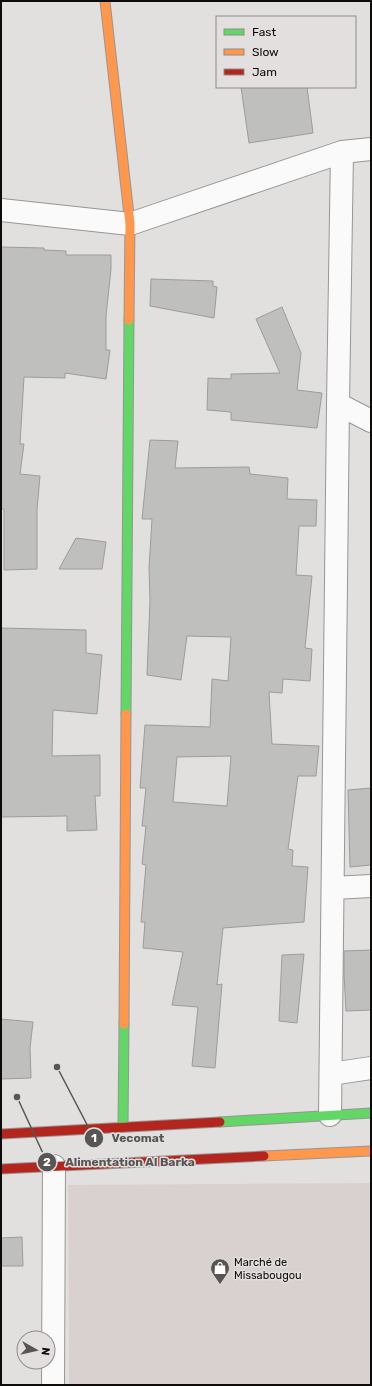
<svg xmlns="http://www.w3.org/2000/svg" width="372" height="1386" font-family="Rubik,sans-serif">
	<rect width="100%" height="100%" fill="#e2e0df"/>
	<path fill="#d9d1cf" d="M371 1183V1385H69L68 1185Z"/>
	<path fill="#bfbfbe" stroke="#9d9c9c" fill-rule="evenodd" d="M241 87H307L313 133 249 143Z
		M1 247 44 248V250L66 251V255H111V269L106 316V350H110L106 379 65 373V378L24 377 20 444H24L20 474 40 476 37 510V569L4 570V509H1Z
		M151 279 213 281V286L217 287 214 318 150 306Z
		M282 307 301 353 297 390 322 393 317 428 231 420V412L207 410 208 378 231 379V374L280 373 256 319Z
		M150 440 178 441 175 468 249 467 250 474 288 478 287 499 317 500 316 526H299L296 575 312 576 305 648 312 649 310 681 283 679 282 693 269 692 272 744 319 746 316 776H298L288 849 293 850 292 866 308 867 304 922 223 928 217 985 222 984 215 1068 192 1066 198 1007 172 1005 183 952 143 948 145 922H141L146 865 142 864 146 826H142L146 788H140L145 725 210 727 212 679 228 681 231 637 187 636 181 680 147 675 150 601 149 568 152 519H142ZM231 756 227 806 173 802 177 757Z
		M76 538 106 542 102 569H59Z
		M1 628 86 630V653L102 655 97 714 53 710 52 756 100 755V796H95L97 830 67 831V816L1 817Z
		M371 788V865L350 867 348 790Z
		M371 950V1010L346 1011 344 974V951Z
		M304 954 297 1023 279 1021 282 955Z
		M1 1019 33 1022 30 1048 31 1078 1 1079Z
		M22 1237 23 1266H1V1238Z"/>
	<g fill="none" stroke-linecap="round" stroke-linejoin="round">
		<g stroke="#979595" stroke-width="24">
			<path id="street" d="M1 210 130 224 342 152 371 149
				M338 404 371 421
				M333 888 371 886
				M331 1074 371 1068
				M330 1115 338 404 342 152
				M53 1385 54 1166"/>
		</g>
		<g stroke="#979595" stroke-width="11">
			<path id="fast" d="M126 714 129 320
				M220 1122 371 1113
				M123 1127 124 1024"/>
		</g>
		<g stroke="#979595" stroke-width="11">
			<path id="slow" d="M105 1 130 224 129 320
				M124 1024 126 714
				M264 1156 371 1151"/>
		</g>
		<g stroke="#979595" stroke-width="11">
			<path id="jam" d="M1 1134 220 1122
				M1 1169 264 1156"/>
		</g>
		<use href="#street" stroke="#fbfafa" stroke-width="22"/>
		<use href="#fast" stroke="#63d668" stroke-width="9"/>
		<use href="#slow" stroke="#ff974d" stroke-width="9"/>
		<use href="#jam" stroke="#b3261e" stroke-width="9"/>
	</g>
	<defs>
		<g id="shop-pin" transform="scale(1)"><path d="M0 17L-7.5 6A9.5 9.5 0 1 1 7.5 6Z" fill="#585655" stroke="#e3dfde"/><path d="M-5-2.5h2.3a2.7 3.5 0 0 1 5.4 0H5L5.5 6h-11ZM-1.5-2.5h3a1.5 2.3 0 0 0-3 0Z" fill="#fff"/></g>
	</defs>
	<g fill-rule="evenodd">
		<use href="#shop-pin" x="220" y="1268"/>
	</g>
	<g text-anchor="middle" dominant-baseline="central" stroke-width="3" stroke-linejoin="round" paint-order="stroke">
		<g font-size="11" fill="#0d0c0b" stroke="#e3dfde" text-anchor="start">
			<text x="234" y="1262">Marché de<tspan x="234" dy="13">Missabougou</tspan></text>
		</g>
	</g>
	<path fill="none" stroke="#585655" stroke-width="1.5" d="M57 1067L94 1138M17 1097L47 1162"/>
	<g fill="#585655" stroke="#e3dfde" stroke-width="1.5">
		<circle cx="57" cy="1067" r="4"/>
		<circle cx="17" cy="1097" r="4"/>
		<circle cx="94" cy="1138" r="10"/>
		<circle cx="47" cy="1162" r="10"/>
	</g>
	<g font-size="12" text-anchor="middle" font-weight="bold" fill="#fff">
		<text x="94" y="1142">1</text>
		<text x="47" y="1166">2</text>
	</g>
	<g font-size="12" text-anchor="middle" font-weight="bold" fill="#585655" stroke="#e3dfde" stroke-width="3" stroke-linejoin="round" paint-order="stroke">
		<text x="138" y="1142">Vecomat</text>
		<text x="130" y="1166">Alimentation Al Barka</text>
	</g>
	<rect width="372" height="1386" fill="none" stroke="#0d0c0b" stroke-width="4"/>
	<rect x="216" y="16" width="140" height="72" fill="#e3dfde" stroke="#8d8b8a"/>
	<rect x="224" y="29" width="20" height="6" fill="#63d668" stroke="#8d8b8a"/>
	<text x="252" y="36" font-size="12" fill="#0d0c0b">Fast</text>
	<rect x="224" y="49" width="20" height="6" fill="#ff974d" stroke="#8d8b8a"/>
	<text x="252" y="56" font-size="12" fill="#0d0c0b">Slow</text>
	<rect x="224" y="69" width="20" height="6" fill="#b3261e" stroke="#8d8b8a"/>
	<text x="252" y="76" font-size="12" fill="#0d0c0b">Jam</text>
	<g transform="translate(36 1350) rotate(98)"><circle r="19" fill="#e3dfde" stroke="#8d8b8a"/>
	<path d="M0-3L7 15L0 10L-7 15Z" fill="#585655"/>
	<text y="-6" font-size="11" font-weight="bold" text-anchor="middle" fill="#0d0c0b">N</text>
	</g>
</svg>
